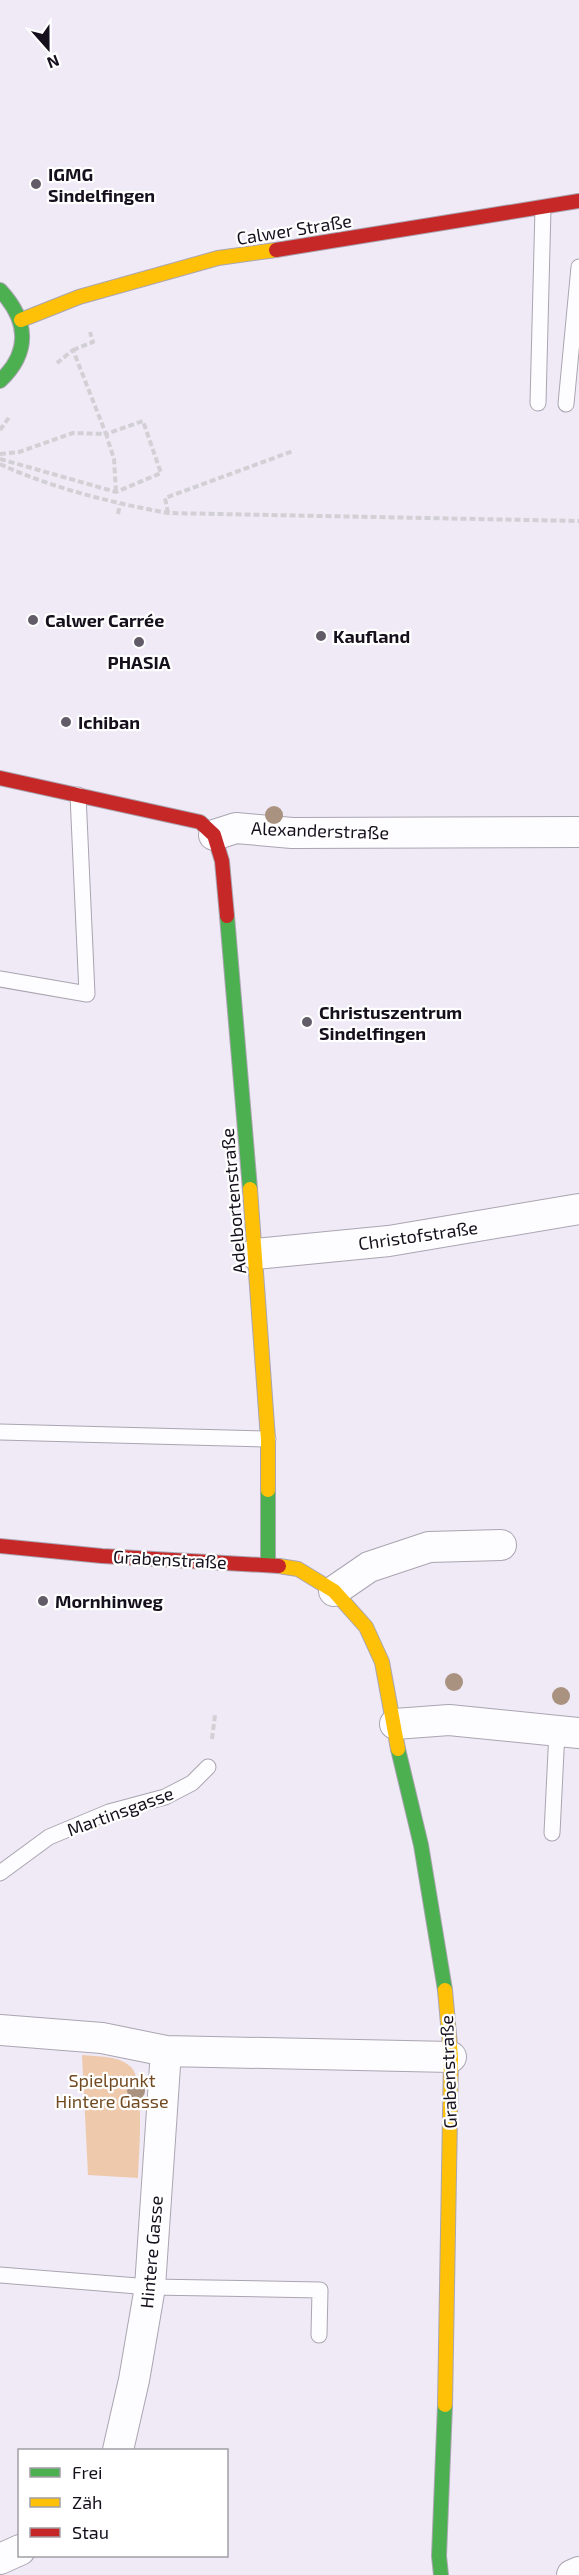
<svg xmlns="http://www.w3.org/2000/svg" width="579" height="2575" font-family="'Exo 2',sans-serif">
	<rect width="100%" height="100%" fill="#efeaf6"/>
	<path fill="#eec9ac" d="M82 2055C98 2057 118 2055 131 2067 145 2080 139 2156 138 2178L88 2175Z"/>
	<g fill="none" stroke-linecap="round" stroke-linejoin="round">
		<g stroke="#aaa5b1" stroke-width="17">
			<path id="lane" d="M538 403 543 208
				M566 404 579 267
				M0 979 87 994 78 795
				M0 1432 268 1439
				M552 1833 557 1731
				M0 1873 49 1837 109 1812 165 1797 192 1783 208 1767
				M0 2275 150 2287 320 2290 319 2335"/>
		</g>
		<g stroke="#aaa5b1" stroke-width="32">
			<path id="street" d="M214 835 236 828 292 833 579 832
				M255 1254 389 1241 579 1209
				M334 1591 369 1567 429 1547 501 1545
				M395 1724 449 1720 579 1733
				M0 2030 102 2038 166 2051 451 2057
				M118 2450 134 2380 150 2287 166 2051
				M0 2559 20 2550
				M572 2575 579 2572"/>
		</g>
		<g stroke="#aaa5b1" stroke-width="16">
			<path id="fast" d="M0 290C28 320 31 352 0 381
				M227 916 250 1189
				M268 1490V1565
				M398 1749 421 1845 445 1990
				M441 2575 439 2556 445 2405"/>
		</g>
		<g stroke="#aaa5b1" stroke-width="16">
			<path id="slow" d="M21 320 79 297 218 258 276 250
				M250 1189 268 1439V1490
				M279 1566 298 1569 334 1591 366 1627 382 1662 398 1749
				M445 1990 451 2057 445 2405"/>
		</g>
		<g stroke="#aaa5b1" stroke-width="16">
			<path id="jam" d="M276 250 579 201
				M0 778 200 822 214 835 222 861 227 916
				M0 1546 102 1556 279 1566"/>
		</g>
		<path stroke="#d2d0d5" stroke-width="4" stroke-dasharray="6 3" stroke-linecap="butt" d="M73 350 93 342 90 332
			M0 430 10 416
			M0 454 19 452 73 433 106 434 114 459 116 492
			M0 459 116 492 161 473 143 421 106 434 73 350 57 363
			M0 464C51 488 113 503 168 513L579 521
			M168 513 165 498 293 451
			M118 514 120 504
			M212 1739 215 1715"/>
		<use href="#lane" stroke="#fdfcfe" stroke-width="15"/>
		<use href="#street" stroke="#fdfcfe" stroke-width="30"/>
		<use href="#fast" stroke="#4caf50" stroke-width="14"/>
		<use href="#slow" stroke="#ffc107" stroke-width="14"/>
		<use href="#jam" stroke="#c62828" stroke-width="14"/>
	</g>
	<g fill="#aa9281">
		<circle cx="274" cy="815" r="9"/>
		<circle cx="454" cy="1682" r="9"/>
		<circle cx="561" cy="1696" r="9"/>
		<circle cx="136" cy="2091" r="9"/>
	</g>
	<g fill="#625c69" stroke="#fff" stroke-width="2">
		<circle cx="36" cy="184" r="6"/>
		<circle cx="33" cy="620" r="6"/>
		<circle cx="321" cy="636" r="6"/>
		<circle cx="139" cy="642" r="6"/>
		<circle cx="66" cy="722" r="6"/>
		<circle cx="307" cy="1022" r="6"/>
		<circle cx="43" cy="1601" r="6"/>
	</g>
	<g text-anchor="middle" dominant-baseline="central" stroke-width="4.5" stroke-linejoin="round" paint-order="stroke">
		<g font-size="18" font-weight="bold" fill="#16101d" stroke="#fff" text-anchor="start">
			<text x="48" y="174">IGMG<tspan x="48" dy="21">Sindelfingen</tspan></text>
			<text x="45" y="620">Calwer Carrée</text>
			<text x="333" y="636">Kaufland</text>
			<text x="139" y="662" text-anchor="middle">PHASIA</text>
			<text x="78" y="722">Ichiban</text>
			<text x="319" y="1012">Christuszentrum<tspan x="319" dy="21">Sindelfingen</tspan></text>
			<text x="55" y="1601">Mornhinweg</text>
		</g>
		<g font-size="18" fill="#16101d" stroke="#fff">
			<text transform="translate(294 229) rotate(-9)">Calwer Straße</text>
			<text transform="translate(320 830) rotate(2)">Alexanderstraße</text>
			<text transform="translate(233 1201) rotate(-95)">Adelbortenstraße</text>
			<text transform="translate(418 1235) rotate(-8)">Christofstraße</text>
			<text transform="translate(170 1559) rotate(3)">Grabenstraße</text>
			<text transform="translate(120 1811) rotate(-20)">Martinsgasse</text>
			<text transform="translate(448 2072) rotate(-92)">Grabenstraße</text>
			<text transform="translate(151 2252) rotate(-85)">Hintere Gasse</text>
		</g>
		<g font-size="18" fill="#714a21" stroke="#fff">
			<text x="112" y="2080">Spielpunkt<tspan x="112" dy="21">Hintere Gasse</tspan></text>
		</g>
	</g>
	<rect x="18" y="2449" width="210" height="108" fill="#ffffff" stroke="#a29fa5" stroke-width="1.5"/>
	<rect x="30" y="2468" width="30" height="9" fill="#4caf50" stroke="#a29fa5" stroke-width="1.5"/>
	<text x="72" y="2479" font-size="18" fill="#16101d">Frei</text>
	<rect x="30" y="2498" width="30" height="9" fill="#ffc107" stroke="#a29fa5" stroke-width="1.5"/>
	<text x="72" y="2509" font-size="18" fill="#16101d">Zäh</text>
	<rect x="30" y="2528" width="30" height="9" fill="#c62828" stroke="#a29fa5" stroke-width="1.5"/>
	<text x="72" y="2539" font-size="18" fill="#16101d">Stau</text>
	<g transform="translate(48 48) rotate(159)" stroke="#ffffff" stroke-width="4.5" paint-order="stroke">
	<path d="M0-4.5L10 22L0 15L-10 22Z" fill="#16101d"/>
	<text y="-9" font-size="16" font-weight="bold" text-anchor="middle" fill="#16101d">N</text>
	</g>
</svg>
